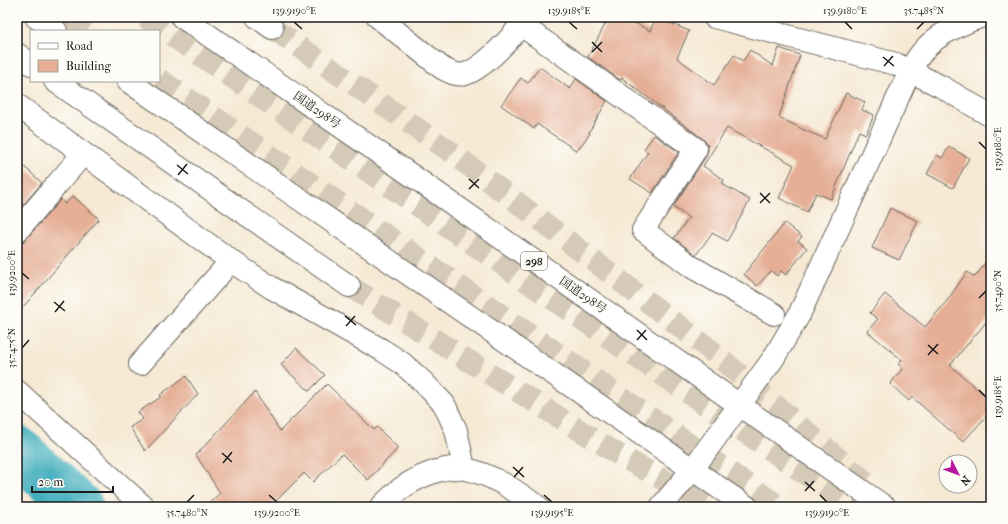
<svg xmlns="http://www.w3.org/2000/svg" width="1008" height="524" font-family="'IM FELL French Canon','Noto Serif JP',serif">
	<rect width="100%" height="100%" fill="#fdfcf7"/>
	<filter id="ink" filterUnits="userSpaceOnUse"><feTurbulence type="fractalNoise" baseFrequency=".025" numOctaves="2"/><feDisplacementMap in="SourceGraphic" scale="8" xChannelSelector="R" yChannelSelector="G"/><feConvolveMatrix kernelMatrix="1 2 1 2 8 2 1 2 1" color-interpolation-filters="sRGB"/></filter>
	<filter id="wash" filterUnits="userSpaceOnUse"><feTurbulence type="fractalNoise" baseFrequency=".012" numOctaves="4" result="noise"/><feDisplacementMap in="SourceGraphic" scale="16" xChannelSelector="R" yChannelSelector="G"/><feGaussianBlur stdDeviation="0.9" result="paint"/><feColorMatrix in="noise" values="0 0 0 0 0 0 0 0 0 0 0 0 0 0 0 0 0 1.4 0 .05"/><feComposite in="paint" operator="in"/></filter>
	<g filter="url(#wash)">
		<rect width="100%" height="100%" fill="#f6e9d4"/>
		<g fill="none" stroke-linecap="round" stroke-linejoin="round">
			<path stroke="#3fadbd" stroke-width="49" d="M17 450 79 507"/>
		</g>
		<g id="blocks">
			<path fill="#e5ae95" d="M609 17H624L650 31 656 17 689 31 677 58 714 85 734 55 743 61 750 50 773 66 779 48 800 55 779 117 802 129 825 139 846 93 865 102 862 110 874 115 866 134 859 131 831 199 816 193 807 212 779 198 794 165 727 128 703 166 724 180 722 184 750 200 727 241 712 233 696 255 674 238 689 218 673 207 706 156 708 150 707 144 703 139 622 78 620 80 588 57Z
				M540 67 570 89 576 79 607 101 589 132 590 133 577 151 537 124 534 129 501 105 521 78 528 83Z
				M654 135 679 152 652 193 630 179 648 152 644 149Z
				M949 147 969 158 953 188 927 174 937 155 942 158Z
				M17 160 42 183 17 212Z
				M73 196 99 219 17 314V243H22L26 239 61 199 65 204Z
				M890 208 918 221 899 260 872 248Z
				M785 223 802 237 798 241 807 248 786 275 781 271 777 276 771 271 757 286 744 274Z
				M991 255V315L983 326 950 365 991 401V411L963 442 912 397 909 401 890 384 903 368 898 364 902 360 867 331 878 319 870 313 885 294 925 327 946 302 967 272 975 277Z
				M296 348 325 375 309 391 281 365Z
				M186 376 198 394 145 451 130 427 143 419 138 412 161 397 160 395Z
				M327 384 374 430 377 427 398 448 368 480 342 454 313 482 304 473 270 507H205L220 493 196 455 255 392 280 431Z"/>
		</g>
	</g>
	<g filter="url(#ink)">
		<use href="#blocks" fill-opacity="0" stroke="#68645c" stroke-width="1"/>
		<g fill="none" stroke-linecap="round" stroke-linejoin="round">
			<path stroke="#d5cab8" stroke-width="22" stroke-dasharray="22 11" stroke-linecap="butt" d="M70 17 90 31
				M145 17 853 507
				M272 28 451 152 708 348 874 489
				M159 79 780 507
				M349 286 624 458 713 507"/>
			<g stroke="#68645c" stroke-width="24">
				<path id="minor" d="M378 17 442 68C449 72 457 76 465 74 484 68 516 34 526 17
					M714 17 896 64 942 87 991 116
					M521 25 696 149 643 230 692 267 774 314
					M17 105 231 261 272 288 382 350 402 363 424 383 444 404 456 430 464 468
					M17 231 83 154
					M140 364 231 261
					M17 391 144 507
					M381 507C387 501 393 495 399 490 415 478 445 464 465 469 492 474 516 491 538 507
					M661 507 692 470 773 359 799 315 910 71C914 64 918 56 924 50 937 34 961 24 980 17"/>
			</g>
			<g stroke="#68645c" stroke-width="24">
				<path id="highway" d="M36 17 56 31
					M182 17 424 184 885 507
					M257 17 272 28
					M17 54 31 64
					M55 81 349 286
					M128 81 747 507"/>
			</g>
			<use href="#minor" stroke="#fff" stroke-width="22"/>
			<use href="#highway" stroke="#fff" stroke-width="22"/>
		</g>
	</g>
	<path fill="none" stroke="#1c1c1c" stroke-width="1.5" d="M294 22 302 29M569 22 577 29M845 22 852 29M917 29 924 22M592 42 602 52M592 52 602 42M883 57 894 66M884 66 893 56M979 142 986 149M177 165 188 174M178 175 187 164M469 179 479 188M469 189 479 179M760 193 770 203M760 203 770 193M22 273 29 279M979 298 986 291M54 302 65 311M55 312 64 301M345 316 356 325M346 326 355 316M637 330 647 340M637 340 646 330M928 345 938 354M22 348 29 340M928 355 938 344M979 390 986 397M222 453 232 462M223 463 232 452M513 467 524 477M514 477 523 467M805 482 815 491M805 491 814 481M269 495 277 502M544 495 552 502M820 495 827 502M187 502 194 495"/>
	<g text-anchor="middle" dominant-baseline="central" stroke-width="3" stroke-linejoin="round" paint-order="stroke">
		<rect fill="#fdfcf7" stroke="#605f5e" stroke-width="1" x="521" y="252" width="26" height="18" rx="3"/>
		<g font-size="11" font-weight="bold" fill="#1c1c1c">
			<text x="534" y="261">298</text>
		</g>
		<g font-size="12" fill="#1c1c1c" stroke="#fdfcf7">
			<text transform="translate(317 110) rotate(35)">国道298号</text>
			<text transform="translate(583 295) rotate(35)">国道298号</text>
		</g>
	</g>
	<rect width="1008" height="524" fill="none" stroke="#fdfcf7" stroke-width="44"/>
	<rect x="30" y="30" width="130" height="52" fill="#fdfcf7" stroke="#a3a29f"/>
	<rect x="38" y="43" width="20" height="6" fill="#ffffff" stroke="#a3a29f"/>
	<text x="66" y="50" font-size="12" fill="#1c1c1c">Road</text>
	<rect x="38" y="60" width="20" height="12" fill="#e5ae95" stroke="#a3a29f"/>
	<text x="66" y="70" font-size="12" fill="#1c1c1c">Building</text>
	<g transform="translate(958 474) rotate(132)"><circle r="19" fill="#fdfcf7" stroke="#a3a29f"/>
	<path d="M0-3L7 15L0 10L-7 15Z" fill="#b5179e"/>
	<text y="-6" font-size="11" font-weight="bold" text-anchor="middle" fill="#1c1c1c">N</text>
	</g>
	<path d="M32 486v6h81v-6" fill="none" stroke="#1c1c1c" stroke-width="2"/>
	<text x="38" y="486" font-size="12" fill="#1c1c1c" stroke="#fdfcf7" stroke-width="3" paint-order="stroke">20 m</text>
	<rect x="22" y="22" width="964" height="480" fill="none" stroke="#1c1c1c" stroke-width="1.5"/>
	<g font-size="10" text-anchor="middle" fill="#1c1c1c">
		<text x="294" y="14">139.9190°E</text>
		<text x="569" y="14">139.9185°E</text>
		<text x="845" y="14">139.9180°E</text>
		<text x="924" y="14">35.7485°N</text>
		<text transform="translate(997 149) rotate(-90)" y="4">139.9180°E</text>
		<text transform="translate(11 273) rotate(-90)" y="4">139.9200°E</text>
		<text transform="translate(997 291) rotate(-90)" y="4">35.7490°N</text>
		<text transform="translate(11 348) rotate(-90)" y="4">35.7475°N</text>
		<text transform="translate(997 397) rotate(-90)" y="4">139.9185°E</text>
		<text x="187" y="516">35.7480°N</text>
		<text x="277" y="516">139.9200°E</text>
		<text x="552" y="516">139.9195°E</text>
		<text x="827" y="516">139.9190°E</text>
	</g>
</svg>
